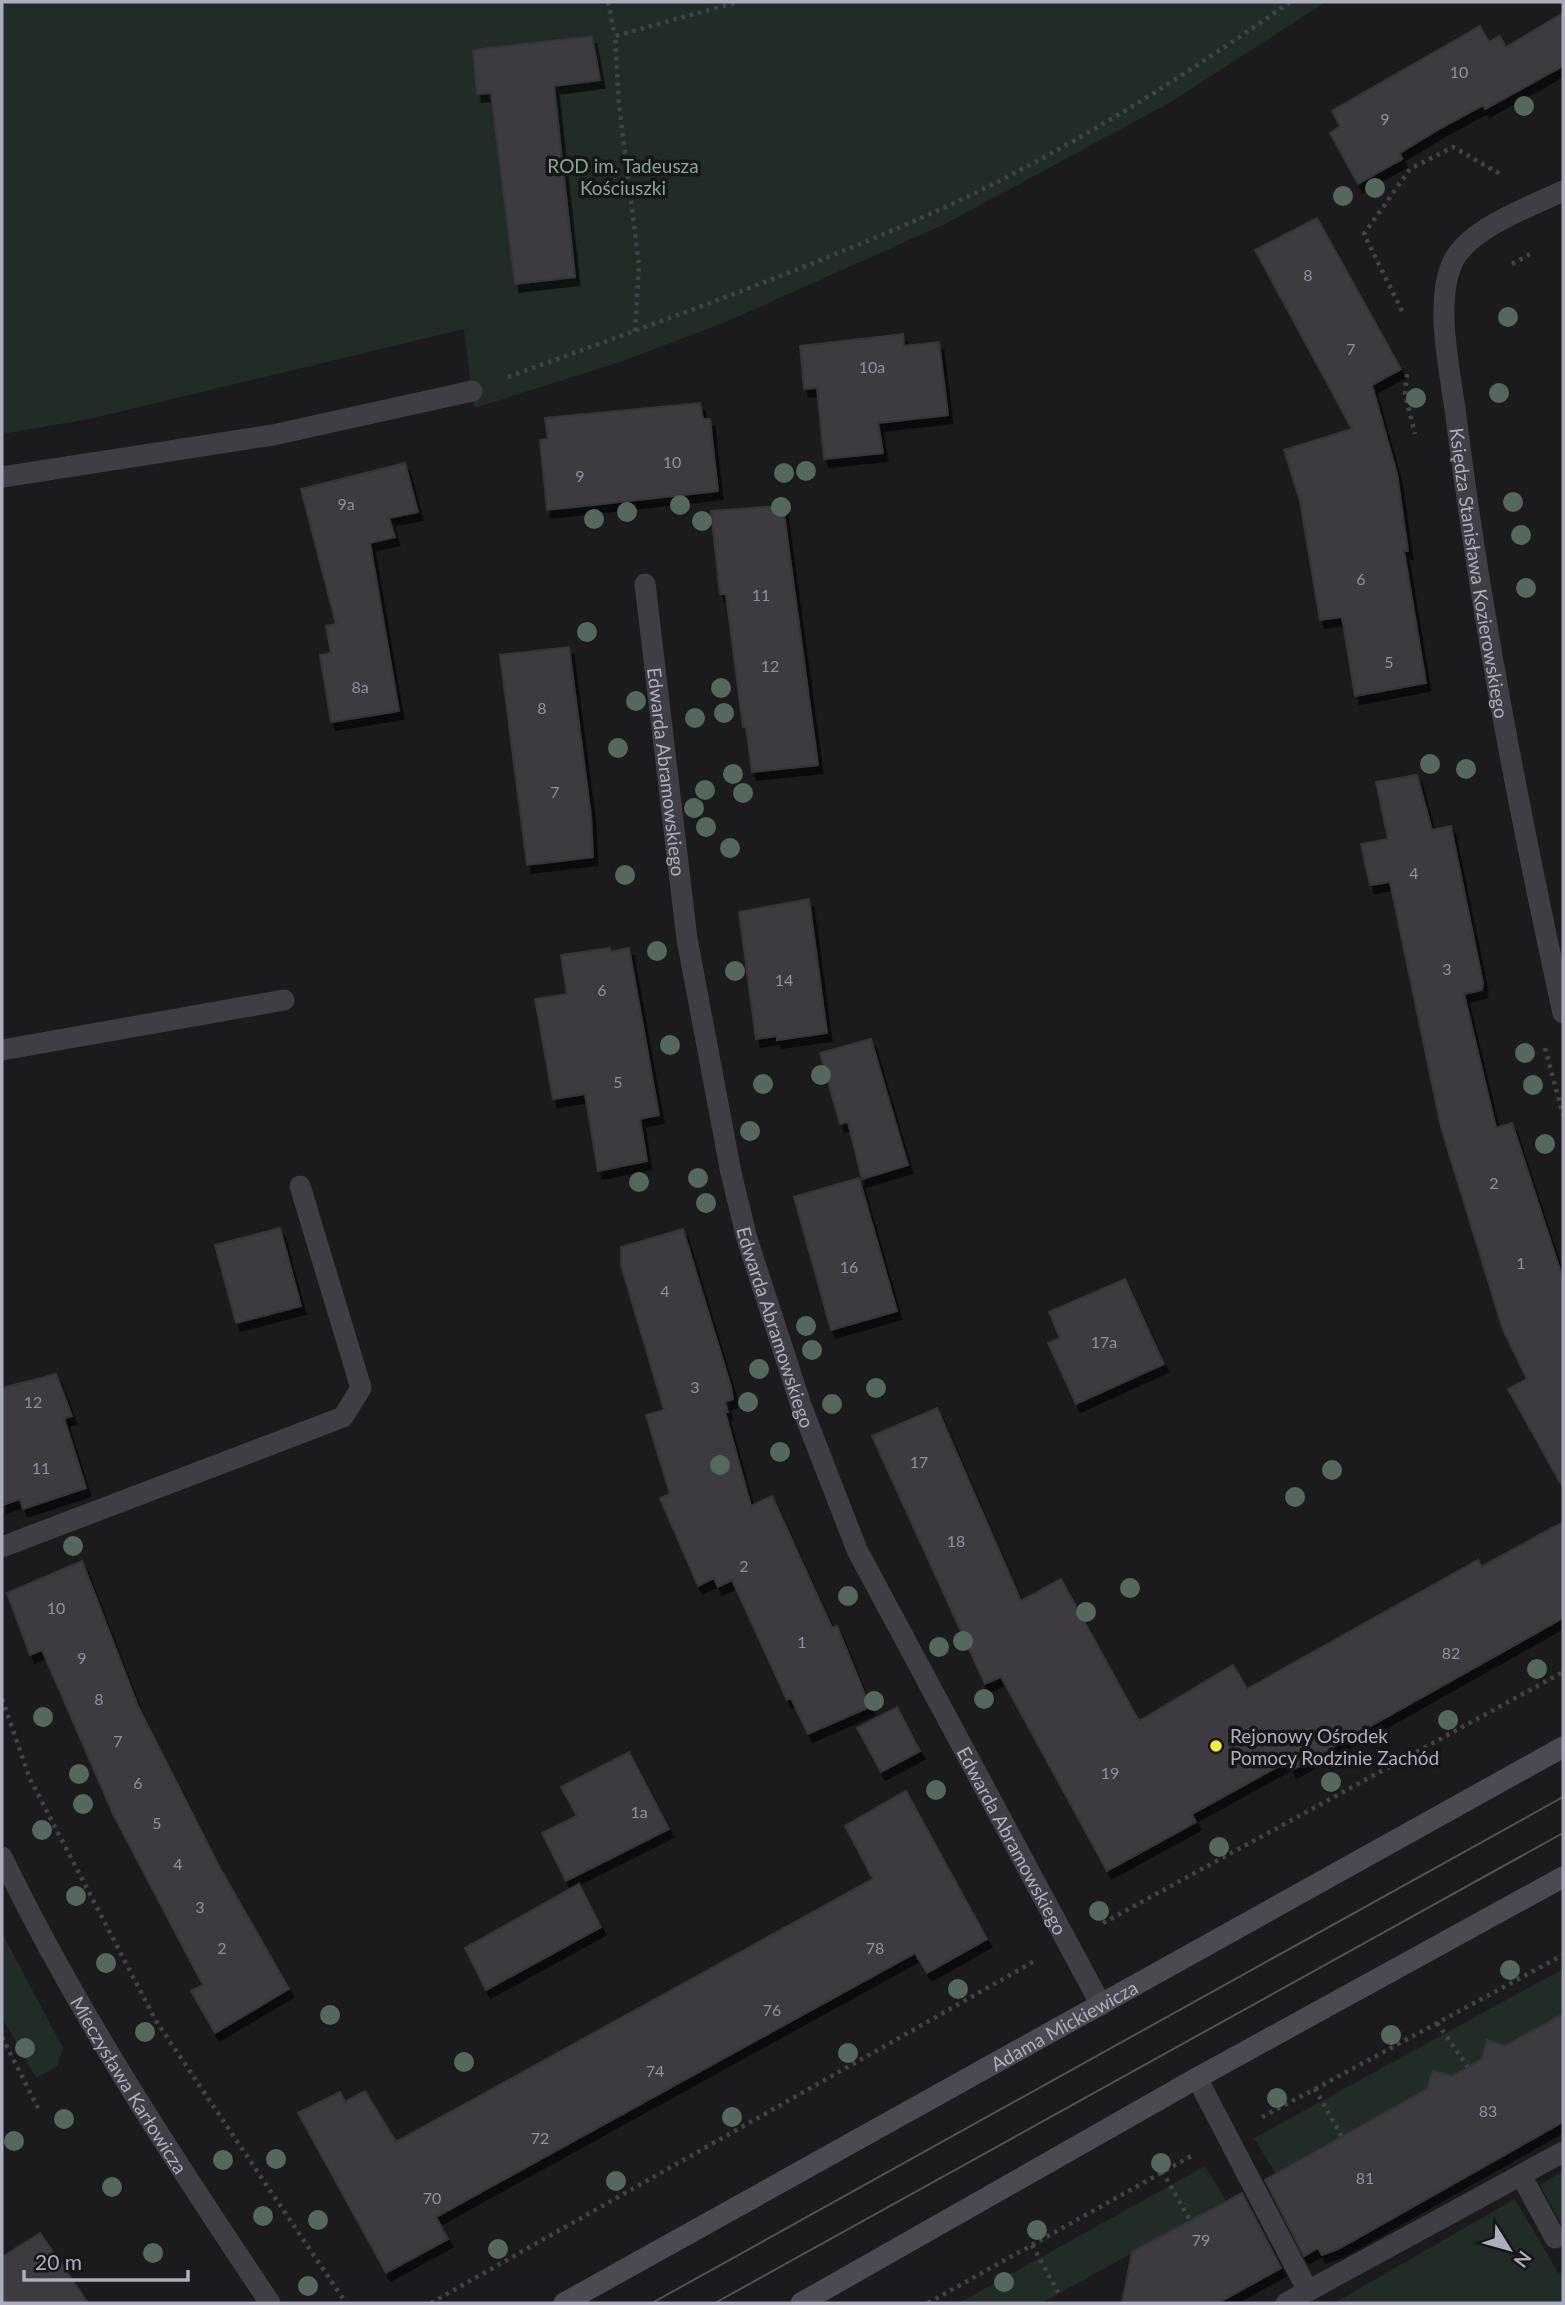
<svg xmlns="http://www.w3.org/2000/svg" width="1565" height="2305" font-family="Lato,sans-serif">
	<defs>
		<filter id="shadow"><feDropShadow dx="4.5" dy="8" stdDeviation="0" flood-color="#0009"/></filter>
	</defs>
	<rect width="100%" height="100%" fill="#1b1b1d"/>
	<path fill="#222c26" d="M2 2H1325L1171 102 945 224 728 321 620 362 474 408 464 329 89 419 2 434Z
		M2 1933 63 2048 57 2066 36 2078 2 2017Z
		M1563 1969V2014L1276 2174 1254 2138Z
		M1205 2166 1226 2201 1042 2303H959Z
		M1563 2171V2227L1540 2185Z
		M1515 2199 1559 2274 1563 2272V2303H1334Z"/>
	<path fill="#3c3b3f" stroke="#363539" stroke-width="2" filter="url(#shadow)" d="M1563 13V66L1485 109 1483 105 1441 128 1400 153 1402 159 1358 184 1330 133 1340 126 1332 111 1480 26 1489 42 1500 36 1506 47Z
		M592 36 600 80 554 86 575 277 515 284 491 93 477 94 473 50Z
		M1317 218 1401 369 1372 385 1397 474 1408 551H1404L1426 683 1355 696 1342 617 1320 620 1300 501 1284 450 1352 429 1255 250Z
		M903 334 904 346 939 342 948 415 878 423 883 453 824 459 817 388 804 389 800 346Z
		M700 403 703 419H710L718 491 547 510 540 440 548 439 545 418Z
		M405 463 418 512 389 518 395 537 370 543 399 711 331 722 320 655 331 653 326 626 336 624 301 489Z
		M783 506 818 765 752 772 746 727H743L726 594H720L711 511Z
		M569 647 591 816 593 857 527 865 500 655Z
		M1417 775 1432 830 1451 826 1452 832 1483 983 1482 990 1464 994 1496 1128 1512 1123 1563 1279V1488L1508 1389 1527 1379 1503 1330 1441 1127 1390 882 1370 885 1361 844 1388 839 1376 782Z
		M809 899 827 1033 777 1040V1036L756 1039 739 912Z
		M610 948V952L629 948 659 1115 640 1119 647 1161 598 1171 585 1094 553 1099 535 999 567 994 561 955Z
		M871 1039 908 1165 862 1179 848 1122 840 1124 820 1053Z
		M859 1178 897 1311 831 1330 794 1197Z
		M280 1228 301 1306 236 1323 215 1245Z
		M683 1229 731 1387 733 1399 725 1402 728 1412H725L751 1506 772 1496 832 1628 837 1626 870 1707 808 1734 791 1698 787 1700 732 1580 718 1587 714 1578 698 1586 660 1498 670 1494 646 1415 664 1410 621 1265V1247Z
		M1125 1279 1164 1364 1076 1404 1048 1343 1060 1338 1049 1312Z
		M56 1374 72 1416 64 1418 86 1488 23 1509 20 1499 2 1505V1388Z
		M937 1408 1021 1601 1061 1579 1139 1721 1233 1665 1247 1689 1478 1560 1481 1567 1563 1522V1618L1292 1770 1288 1761 1192 1814 1196 1822 1107 1871 1001 1677 985 1684 872 1436Z
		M82 1561 138 1706 220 1868 289 1989 215 2033 191 1991 203 1985 114 1816 42 1650 30 1655 7 1593Z
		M897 1707 920 1751 881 1772 857 1728Z
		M629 1752 669 1829 566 1881 542 1833 577 1816 561 1787Z
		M906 1791 987 1939 927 1973 915 1953 436 2217 448 2239 386 2273 298 2113 340 2092 345 2102 365 2091 396 2142 873 1879 845 1826Z
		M579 1884 601 1927 486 1990 465 1948Z
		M1563 2014V2122L1340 2248 1322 2255 1318 2248 1304 2256 1265 2180 1427 2089 1433 2071 1452 2076 1482 2059 1487 2040 1505 2046Z
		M1242 2193 1281 2268 1218 2303H1122L1132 2252Z
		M40 2233 88 2303H2V2257Z"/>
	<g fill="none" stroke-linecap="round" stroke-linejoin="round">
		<path stroke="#424249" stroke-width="4.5" stroke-dasharray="3.5 5" stroke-linecap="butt" d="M608 2 615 36
			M1512 264 1532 253
			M1402 311 1364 234 1410 169 1453 147 1502 175
			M635 331 639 265 619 105 615 36 738 2
			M1407 374 1405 394 1415 434
			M508 377C653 324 798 273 939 210 1062 154 1179 80 1290 2
			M1545 1048 1563 1115
			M2 1699 30 1779 156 2021 346 2303
			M1103 1923 1563 1672
			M1437 2023 1468 2067
			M2 2037 38 2108
			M1315 2089 1563 1955
			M1262 2117 1315 2089 1342 2137
			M1162 2171 1190 2220
			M1032 2245 1059 2294
			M431 2303 1033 1962
			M928 2303 1193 2155"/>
		<path stroke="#3f3e44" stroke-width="21" d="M2 477 273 435 472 391
			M2 1050 284 1000
			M2 1547 343 1417 361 1388 300 1186
			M1197 2078 1308 2291
			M1521 2175 1555 2238
			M1286 2303 1563 2152"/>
		<g stroke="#3f3e44" stroke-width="21">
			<path id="s1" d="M1563 191C1530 207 1465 229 1451 266 1434 308 1452 380 1457 424 1482 622 1520 818 1563 1013"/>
			<path id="s2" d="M645 584 687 939 731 1173 747 1239 802 1408 857 1550 1101 2005"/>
			<path id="s3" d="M2 1857C78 2014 173 2158 270 2303"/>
		</g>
		<g stroke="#4a4a52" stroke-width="21">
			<path id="s4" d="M564 2303 1563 1747"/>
			<path d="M801 2303 1197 2078 1563 1877"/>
		</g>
		<path stroke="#515159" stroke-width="2" d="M652 2303 1563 1797
			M715 2303 1563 1833"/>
	</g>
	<g fill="#55685d">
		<circle cx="1524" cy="106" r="10"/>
		<circle cx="1375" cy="188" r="10"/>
		<circle cx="1343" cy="196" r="10"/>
		<circle cx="1508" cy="317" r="10"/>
		<circle cx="1499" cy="393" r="10"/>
		<circle cx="1416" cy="398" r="10"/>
		<circle cx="806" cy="471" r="10"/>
		<circle cx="784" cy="473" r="10"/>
		<circle cx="1513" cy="502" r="10"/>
		<circle cx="680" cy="505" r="10"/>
		<circle cx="781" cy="507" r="10"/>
		<circle cx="627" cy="512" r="10"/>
		<circle cx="594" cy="519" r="10"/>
		<circle cx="702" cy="521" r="10"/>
		<circle cx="1521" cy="535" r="10"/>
		<circle cx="1526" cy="588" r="10"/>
		<circle cx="587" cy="632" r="10"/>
		<circle cx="721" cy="688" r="10"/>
		<circle cx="636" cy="701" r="10"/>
		<circle cx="724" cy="713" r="10"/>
		<circle cx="695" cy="718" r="10"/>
		<circle cx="618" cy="748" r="10"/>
		<circle cx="1430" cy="764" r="10"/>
		<circle cx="1466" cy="769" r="10"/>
		<circle cx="733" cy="774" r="10"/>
		<circle cx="705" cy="790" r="10"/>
		<circle cx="743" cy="793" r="10"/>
		<circle cx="694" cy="808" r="10"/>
		<circle cx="706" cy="827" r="10"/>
		<circle cx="730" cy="848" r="10"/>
		<circle cx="625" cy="875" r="10"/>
		<circle cx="657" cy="951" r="10"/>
		<circle cx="735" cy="971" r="10"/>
		<circle cx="670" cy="1045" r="10"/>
		<circle cx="1525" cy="1053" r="10"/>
		<circle cx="821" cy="1075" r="10"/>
		<circle cx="763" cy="1084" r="10"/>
		<circle cx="1533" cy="1085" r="10"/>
		<circle cx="750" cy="1131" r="10"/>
		<circle cx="1545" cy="1144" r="10"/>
		<circle cx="698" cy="1178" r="10"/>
		<circle cx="639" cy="1182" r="10"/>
		<circle cx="706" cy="1203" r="10"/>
		<circle cx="806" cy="1326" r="10"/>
		<circle cx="812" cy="1350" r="10"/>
		<circle cx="759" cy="1369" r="10"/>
		<circle cx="876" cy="1388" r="10"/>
		<circle cx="748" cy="1402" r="10"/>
		<circle cx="832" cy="1404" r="10"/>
		<circle cx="780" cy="1452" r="10"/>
		<circle cx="720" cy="1465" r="10"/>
		<circle cx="1332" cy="1470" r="10"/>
		<circle cx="1295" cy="1497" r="10"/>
		<circle cx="73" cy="1546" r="10"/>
		<circle cx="1130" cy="1588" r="10"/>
		<circle cx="848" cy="1596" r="10"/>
		<circle cx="1086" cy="1612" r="10"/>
		<circle cx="963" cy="1641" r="10"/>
		<circle cx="939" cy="1647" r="10"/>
		<circle cx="1537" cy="1669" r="10"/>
		<circle cx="984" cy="1699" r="10"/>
		<circle cx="874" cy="1701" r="10"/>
		<circle cx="43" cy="1717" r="10"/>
		<circle cx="1448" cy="1720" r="10"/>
		<circle cx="79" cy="1774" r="10"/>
		<circle cx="1331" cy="1782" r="10"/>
		<circle cx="936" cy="1790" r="10"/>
		<circle cx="83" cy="1804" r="10"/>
		<circle cx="42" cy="1830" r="10"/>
		<circle cx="1219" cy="1847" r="10"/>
		<circle cx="76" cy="1896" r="10"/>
		<circle cx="1099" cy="1911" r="10"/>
		<circle cx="106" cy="1963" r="10"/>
		<circle cx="1510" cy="1970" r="10"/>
		<circle cx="958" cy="1989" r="10"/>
		<circle cx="330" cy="2015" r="10"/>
		<circle cx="145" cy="2032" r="10"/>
		<circle cx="1391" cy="2035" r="10"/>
		<circle cx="25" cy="2048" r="10"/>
		<circle cx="848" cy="2053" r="10"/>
		<circle cx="464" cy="2062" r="10"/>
		<circle cx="1277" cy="2098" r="10"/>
		<circle cx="732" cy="2117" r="10"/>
		<circle cx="64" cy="2119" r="10"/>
		<circle cx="14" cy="2141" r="10"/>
		<circle cx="276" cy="2159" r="10"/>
		<circle cx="223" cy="2160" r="10"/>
		<circle cx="1161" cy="2163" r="10"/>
		<circle cx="616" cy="2181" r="10"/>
		<circle cx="112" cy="2187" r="10"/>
		<circle cx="263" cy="2216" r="10"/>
		<circle cx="318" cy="2220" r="10"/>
		<circle cx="1037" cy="2230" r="10"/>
		<circle cx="498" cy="2249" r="10"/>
		<circle cx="153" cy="2253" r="10"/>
		<circle cx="1004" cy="2282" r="10"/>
		<circle cx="308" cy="2286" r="10"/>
	</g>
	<circle fill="#f4ed3c" stroke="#161618" stroke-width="2.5" cx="1216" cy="1746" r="7"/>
	<g text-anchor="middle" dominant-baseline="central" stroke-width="7" stroke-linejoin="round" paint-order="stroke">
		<g font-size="16" fill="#91909e">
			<text x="1459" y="71">10</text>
			<text x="1385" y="118">9</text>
			<text x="1308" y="274">8</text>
			<text x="1351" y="348">7</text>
			<text x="872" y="366">10a</text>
			<text x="672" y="461">10</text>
			<text x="580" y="475">9</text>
			<text x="346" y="503">9a</text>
			<text x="1361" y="578">6</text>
			<text x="761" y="594">11</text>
			<text x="1389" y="661">5</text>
			<text x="770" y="665">12</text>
			<text x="360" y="686">8a</text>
			<text x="542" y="707">8</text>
			<text x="555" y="791">7</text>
			<text x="1414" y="872">4</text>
			<text x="1447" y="968">3</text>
			<text x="784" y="979">14</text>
			<text x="602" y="989">6</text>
			<text x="618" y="1081">5</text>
			<text x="1494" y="1182">2</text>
			<text x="1521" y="1262">1</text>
			<text x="849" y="1266">16</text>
			<text x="665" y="1290">4</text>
			<text x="1104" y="1341">17a</text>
			<text x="695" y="1386">3</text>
			<text x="33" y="1401">12</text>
			<text x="919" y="1461">17</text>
			<text x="41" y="1467">11</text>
			<text x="956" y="1540">18</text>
			<text x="744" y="1565">2</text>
			<text x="56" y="1607">10</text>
			<text x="802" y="1641">1</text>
			<text x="1451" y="1652">82</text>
			<text x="82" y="1657">9</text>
			<text x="99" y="1698">8</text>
			<text x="118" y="1740">7</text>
			<text x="1110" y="1772">19</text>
			<text x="138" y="1782">6</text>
			<text x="639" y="1811">1a</text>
			<text x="157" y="1822">5</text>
			<text x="178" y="1863">4</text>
			<text x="200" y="1906">3</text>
			<text x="222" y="1947">2</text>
			<text x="875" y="1947">78</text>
			<text x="772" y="2009">76</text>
			<text x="655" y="2070">74</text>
			<text x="1488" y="2110">83</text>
			<text x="540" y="2137">72</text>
			<text x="1365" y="2177">81</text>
			<text x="432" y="2197">70</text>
			<text x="1201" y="2239">79</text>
		</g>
		<g font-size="19" fill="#84a791" stroke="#161618">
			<text x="623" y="165">ROD im. Tadeusza<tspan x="623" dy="22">Kościuszki</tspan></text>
		</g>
		<g font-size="19" fill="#adadbd" stroke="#161618">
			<text stroke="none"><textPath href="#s1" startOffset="448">Księdza Stanisława Kozierowskiego</textPath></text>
			<text stroke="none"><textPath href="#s2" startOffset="189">Edwarda Abramowskiego</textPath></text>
			<text stroke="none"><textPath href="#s2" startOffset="756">Edwarda Abramowskiego</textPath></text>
			<text stroke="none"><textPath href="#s2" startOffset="1323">Edwarda Abramowskiego</textPath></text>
			<text stroke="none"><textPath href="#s4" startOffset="572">Adama Mickiewicza</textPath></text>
			<text stroke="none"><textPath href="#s3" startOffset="261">Mieczysława Karłowicza</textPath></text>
		</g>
		<g font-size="19" fill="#adadbd" stroke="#161618" text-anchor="start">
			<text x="1230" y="1735">Rejonowy Ośrodek<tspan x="1230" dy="22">Pomocy Rodzinie Zachód</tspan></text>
		</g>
	</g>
	<rect width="1565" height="2305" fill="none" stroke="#adadbd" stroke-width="7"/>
	<g transform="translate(1509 2249) rotate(127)" stroke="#161618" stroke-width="5" paint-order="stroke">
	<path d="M0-5L12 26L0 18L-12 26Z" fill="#adadbd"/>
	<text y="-10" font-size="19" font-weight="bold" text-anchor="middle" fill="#adadbd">N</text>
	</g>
	<path d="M24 2270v10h164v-10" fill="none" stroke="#adadbd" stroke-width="3.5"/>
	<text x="35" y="2270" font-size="21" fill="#adadbd" stroke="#161618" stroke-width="5" paint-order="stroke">20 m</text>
</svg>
